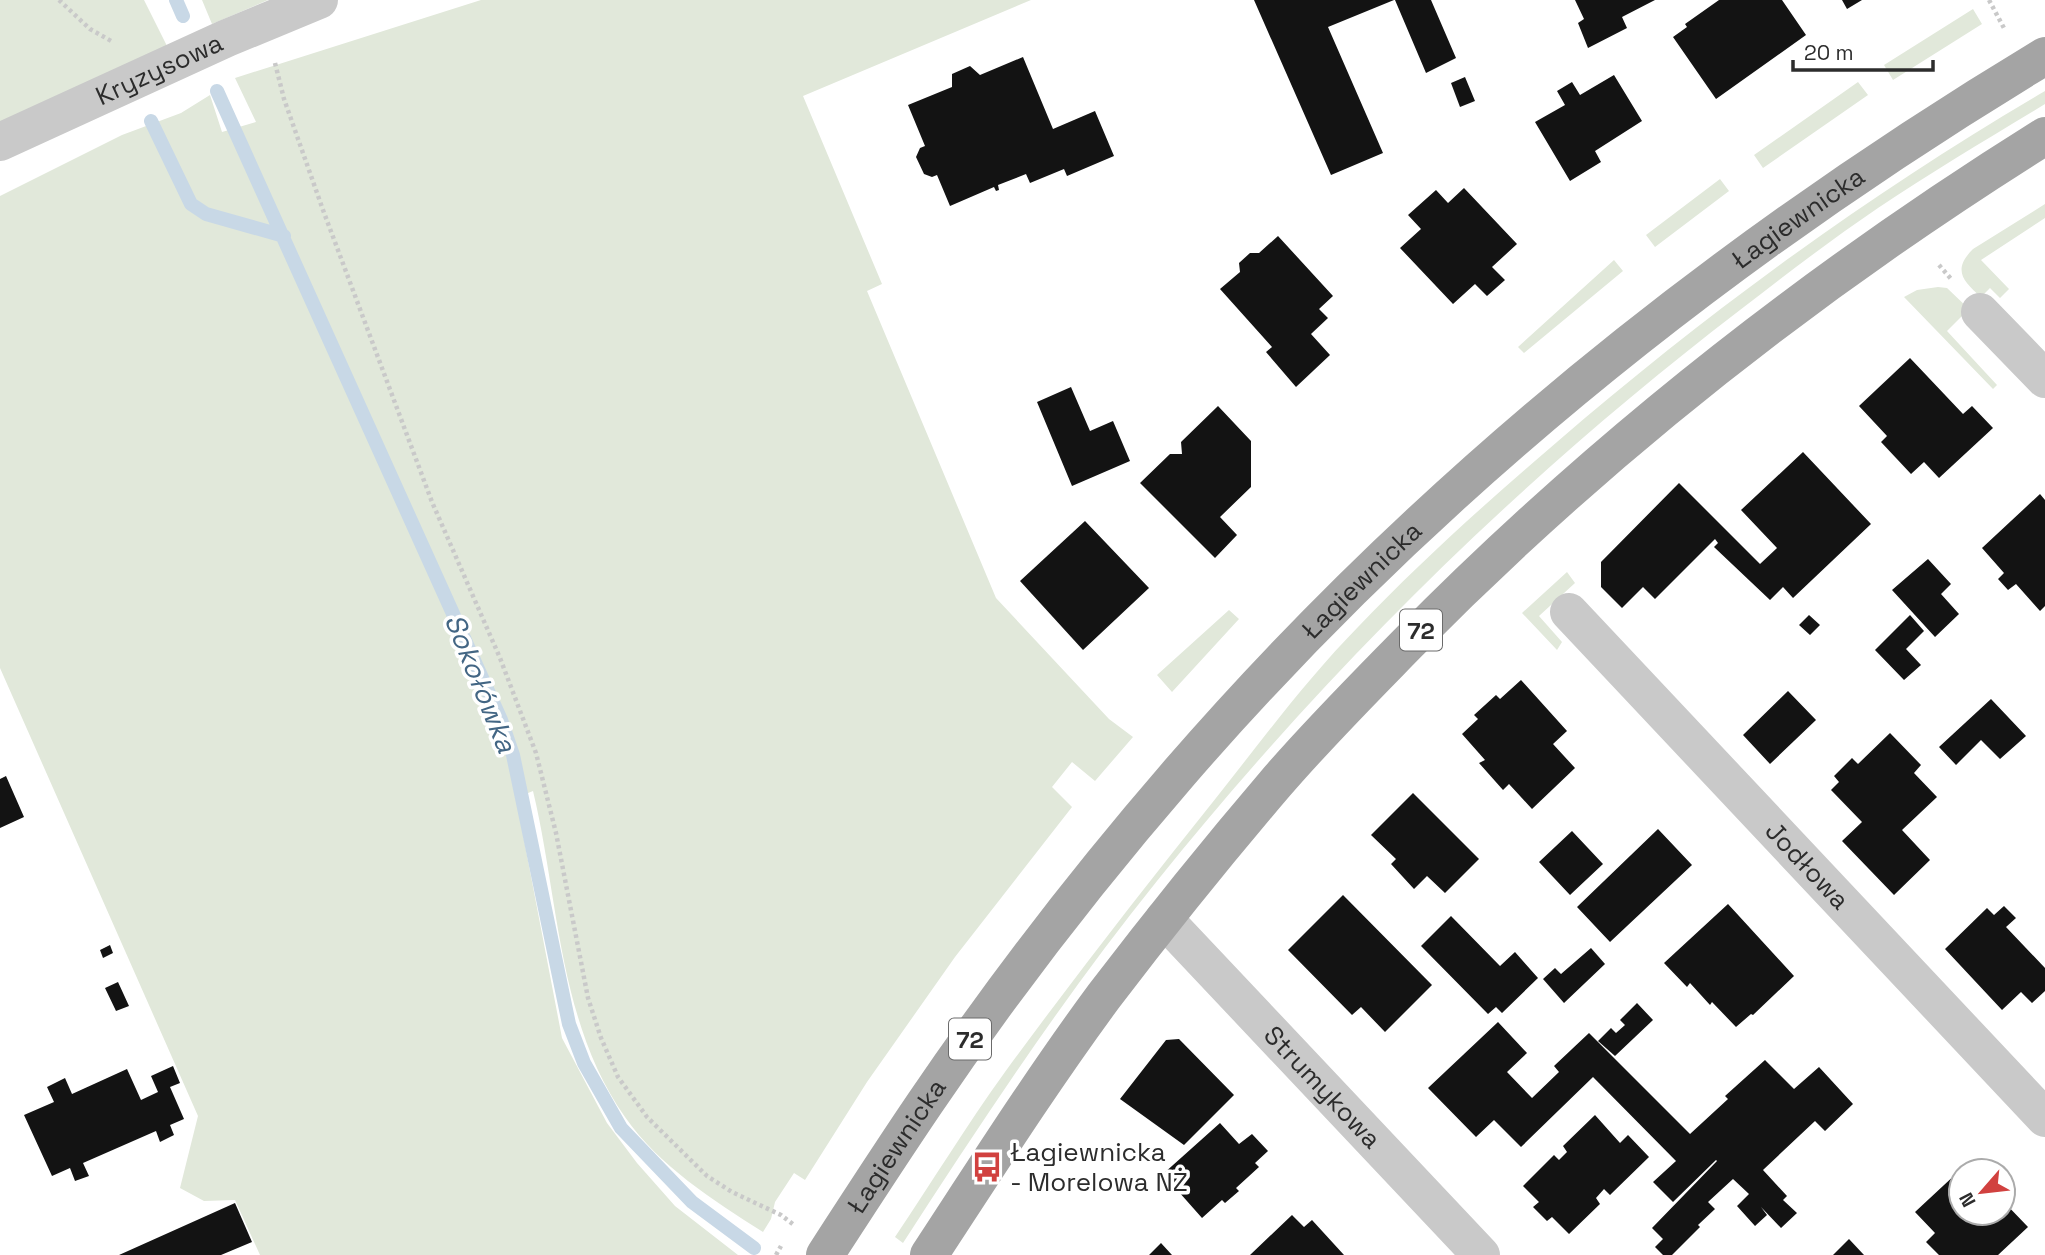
<svg xmlns="http://www.w3.org/2000/svg" width="2045" height="1255" font-family="'Space Grotesk',sans-serif">
	<rect width="100%" height="100%" fill="#fff"/>
	<path fill="#e1e8da" d="M0 0H144L167 46 0 122Z
		M202 0H268L212 24Z
		M481 0H1031L803 96 882 284 867 291 996 598 1109 719 1133 737 1095 781 1072 762 1052 787 1072 807 955 957 867 1082 805 1180 794 1173 775 1202 771 1219 763 1232C713 1200 659 1166 625 1117 558 1022 559 899 533 791L516 798 562 1038 607 1123 637 1163 675 1206 738 1255H260L235 1200 204 1201 180 1188 198 1116 0 668V196L122 135 181 113 210 95 222 132 256 122 235 78Z
		M1973 9 1982 24 1893 80 1884 65Z
		M1858 82 1868 95 1763 168 1754 155Z
		M2045 91V104C1989 138 1933 171 1878 208 1831 240 1785 275 1740 310 1523 476 1328 668 1157 881 1064 996 983 1120 903 1243L895 1237C932 1182 966 1126 1005 1072 1073 979 1144 888 1216 798 1262 740 1306 680 1358 627 1421 561 1488 501 1557 442 1709 311 1872 192 2045 91Z
		M1720 179 1729 191 1655 247 1646 235Z
		M2045 204V218L1981 260 2009 289 2000 298 1990 288 1981 297C1963 281 1952 270 1973 249Z
		M1614 260 1623 271 1524 353 1518 347Z
		M1938 287 1947 288 1969 309 1947 331 1997 385 1993 389 1904 297 1917 290Z
		M1567 572 1575 583 1539 616 1562 642 1557 650 1522 613Z
		M1229 610 1239 619 1172 692 1157 675Z"/>
	<g fill="none" stroke-linecap="round" stroke-linejoin="round">
		<path stroke="#c8d8e6" stroke-width="14" d="M176 0 183 16
			M217 91 501 720 513 755 569 1024 584 1063 621 1128 692 1202 754 1248
			M151 121 191 204 206 214 284 236"/>
	</g>
	<path fill="#131313" d="M1254 0H1394L1328 27 1383 153 1331 175Z
		M1395 0H1431L1456 58 1426 73Z
		M1575 0H1655L1622 17 1627 28 1588 48 1578 23 1584 19Z
		M1719 0H1782L1806 35 1716 99 1673 37 1687 27 1685 24Z
		M1842 0H1862L1847 9Z
		M1023 57 1053 129 1095 111 1114 156 1067 176 1064 169 1030 183 1026 174 998 185 999 190 996 191 994 187 950 206 937 175 932 177 924 174 916 157 920 148 925 146 908 105 952 87V74L970 66 980 75Z
		M1614 75 1642 121 1595 151 1601 162 1570 181 1535 122 1565 105 1557 91 1572 82 1580 95Z
		M1465 77 1475 101 1460 107 1451 83Z
		M1464 188 1517 244 1492 267 1505 280 1487 296 1475 284 1453 304 1400 248 1421 229 1408 215 1436 190 1448 203Z
		M1278 236 1333 296 1319 309 1328 318 1311 334 1330 355 1296 387 1266 352 1272 347 1220 289 1240 272 1239 263 1250 253H1259Z
		M1910 358 1963 414 1972 406 1993 428 1939 478 1924 462 1911 474 1881 442 1887 436 1859 406Z
		M1071 387 1090 431 1113 421 1130 461 1072 486 1037 402Z
		M1218 406 1251 441V487L1220 517 1237 535 1215 558 1140 483 1170 454H1182L1181 442Z
		M1803 452 1871 524 1793 598 1783 587 1770 600 1714 547 1718 543 1715 539 1655 599 1643 587 1622 608 1601 587V562L1679 483 1760 564 1777 548 1741 510Z
		M2040 494 2045 500V606L2040 611 2016 584 2008 590 1998 579 2004 573 1982 548Z
		M1085 521 1149 588 1083 650 1020 581Z
		M1928 559 1951 584 1941 594 1959 614 1935 637 1892 590Z
		M1809 615 1820 625 1810 635 1799 625Z
		M1910 615 1924 631 1906 649 1921 665 1904 680 1875 650Z
		M1521 680 1567 731 1553 744 1575 768 1532 809 1509 784 1503 790 1479 763 1485 760 1462 734 1478 719 1474 715 1496 695 1500 699Z
		M1788 691 1816 720 1770 764 1743 735Z
		M1991 699 2026 736 2000 759 1981 740 1956 765 1939 747Z
		M1890 733 1921 765 1914 773 1937 797 1902 830 1930 860 1894 895 1842 841 1862 822 1831 790 1839 782 1834 776 1852 758 1858 764Z
		M6 776 24 817 0 828V779Z
		M1413 793 1479 859 1445 893 1427 876 1414 889 1391 864 1396 859 1371 835Z
		M1658 829 1692 865 1610 942 1577 907Z
		M1572 831 1603 864 1570 895 1539 862Z
		M1343 895 1432 985 1385 1032 1361 1007 1352 1015 1288 950Z
		M1728 904 1794 976 1753 1015 1751 1014 1736 1027 1712 1002 1710 1005 1690 983 1687 987 1664 963Z
		M2004 906 2016 918 2006 927 2045 968V991L2032 1003 2021 992 2002 1010 1945 949 1987 908 1994 915Z
		M1451 916 1500 966 1515 952 1538 978 1502 1013 1496 1007 1488 1014 1421 946Z
		M110 945 113 953 103 958 100 950Z
		M1591 948 1605 964 1564 1003 1543 979 1555 968 1561 974Z
		M118 982 129 1006 116 1011 105 988Z
		M1637 1003 1653 1020 1615 1056 1598 1041 1611 1028 1616 1033 1625 1025 1620 1020Z
		M1498 1022 1527 1053 1507 1072 1532 1098 1559 1072 1554 1066 1589 1033 1690 1134 1728 1099 1725 1096 1765 1060 1794 1089 1819 1067 1853 1104 1825 1131 1815 1121 1763 1170 1787 1196 1783 1200 1797 1213 1781 1228 1761 1207 1767 1215 1755 1226 1737 1206 1749 1194 1733 1179 1708 1202 1715 1209 1698 1225 1700 1227 1672 1255H1663L1655 1247 1663 1239 1652 1228 1717 1161 1716 1160 1673 1202 1653 1182 1676 1161 1593 1077 1521 1147 1494 1120 1476 1137 1428 1088Z
		M1179 1039 1234 1095 1184 1145 1120 1099 1166 1040Z
		M173 1066 180 1083 170 1087 184 1119 170 1125 174 1135 160 1142 156 1131 83 1163 89 1176 75 1181 70 1168 52 1176 24 1115 54 1102 47 1087 65 1078 72 1094 127 1069 141 1100 158 1092 151 1076Z
		M1595 1115 1620 1143 1628 1135 1649 1157 1610 1195 1604 1189 1596 1198 1600 1204 1569 1234 1552 1217 1547 1221 1533 1207 1539 1202 1523 1186 1554 1155 1559 1160 1567 1152 1563 1146Z
		M1220 1123 1239 1144 1252 1134 1268 1151 1255 1163 1259 1167 1236 1188 1239 1191 1225 1203 1222 1200 1202 1218 1163 1174Z
		M1958 1172 1961 1175V1213H2003V1201L2028 1227 1998 1255H1939L1926 1242 1935 1233 1915 1212Z
		M235 1203 252 1242 221 1255H119Z
		M1292 1215 1304 1227 1312 1220 1344 1255H1250Z
		M1849 1239 1864 1255H1833Z
		M1161 1243 1172 1255H1149Z"/>
	<g fill="none" stroke-linecap="round" stroke-linejoin="round">
		<path stroke="#c9c9c9" stroke-width="4.5" stroke-dasharray="3.5 3.5" stroke-linecap="butt" d="M59 0 90 29 113 42
			M1989 0 2005 30
			M275 63 284 99 323 210 432 502 500 658 536 753 556 833 588 998 601 1038 618 1077 647 1117 707 1176 732 1192 781 1215 794 1225
			M1939 265 1952 280
			M776 1255 781 1246"/>
		<g stroke="#c9c9c9" stroke-width="38">
			<path id="s1" d="M0 142 227 38 319 0"/>
			<path d="M1980 312 2045 379"/>
			<path id="s2" d="M1569 612 2045 1118"/>
			<path id="s3" d="M1164 919 1481 1255"/>
		</g>
		<g stroke="#a4a4a4" stroke-width="38">
			<path id="s4" d="M825 1255C858 1204 891 1153 925 1103 1003 988 1088 878 1179 773 1426 488 1723 250 2045 56"/>
			<path d="M929 1255C986 1168 1042 1080 1104 996 1159 924 1216 853 1275 784 1317 735 1362 690 1407 644 1599 449 1813 281 2045 136"/>
		</g>
	</g>
	<defs>
		<g id="bus-bare" transform="scale(2.415)"><path d="M-5-6H5V4H4V6H2V4H-2V6H-4V4H-5ZM-3.5-4V0h7V-4ZM-3.5 1.2v1.5H-2V1.2ZM2 1.2v1.5H3.5V1.2Z" fill="#d1413f" stroke="#fff" stroke-width="2.5" paint-order="stroke"/></g>
	</defs>
	<g fill-rule="evenodd">
		<use href="#bus-bare" x="987" y="1167"/>
	</g>
	<g text-anchor="middle" dominant-baseline="central" stroke-width="7" stroke-linejoin="round" paint-order="stroke">
		<g fill="#fff" stroke="#6b6b6b" stroke-width="2">
			<rect x="1400" y="609.5" width="42" height="41" rx="5"/>
			<rect x="949" y="1018.5" width="42" height="41" rx="5"/>
		</g>
		<g font-size="24" font-weight="bold" fill="#2c2c2c">
			<text x="1421" y="630">72</text>
			<text x="970" y="1039">72</text>
		</g>
		<g font-size="26" fill="#2c2c2c" stroke="#fff">
			<text stroke="none"><textPath href="#s1" startOffset="175">Kryzysowa</textPath></text>
			<text stroke="none"><textPath href="#s4" startOffset="1432">Łagiewnicka</textPath></text>
			<text stroke="none"><textPath href="#s4" startOffset="864">Łagiewnicka</textPath></text>
			<text stroke="none"><textPath href="#s2" startOffset="348">Jodłowa</textPath></text>
			<text stroke="none"><textPath href="#s3" startOffset="231">Strumykowa</textPath></text>
			<text stroke="none"><textPath href="#s4" startOffset="130">Łagiewnicka</textPath></text>
		</g>
		<g font-size="26" fill="#2c2c2c" stroke="#fff" text-anchor="start">
			<text x="1010" y="1152">Łagiewnicka<tspan x="1010" dy="30">- Morelowa NŻ</tspan></text>
		</g>
		<g font-size="28" font-style="italic" fill="#436684" stroke="#fff">
			<text transform="translate(481 683) rotate(68)">Sokołówka</text>
		</g>
	</g>
	<g transform="translate(1982 1192) rotate(242)"><circle r="33" fill="#ffffff" stroke="#ababab" stroke-width="2"/>
	<path d="M0-5L12 26L0 18L-12 26Z" fill="#d1413f"/>
	<text y="-10" font-size="19" font-weight="bold" text-anchor="middle" fill="#2c2c2c">N</text>
	</g>
	<path d="M1793 60v10h140v-10" fill="none" stroke="#2c2c2c" stroke-width="3.5"/>
	<text x="1804" y="60" font-size="21" fill="#2c2c2c" stroke="#ffffff" stroke-width="5" paint-order="stroke">20 m</text>
</svg>
